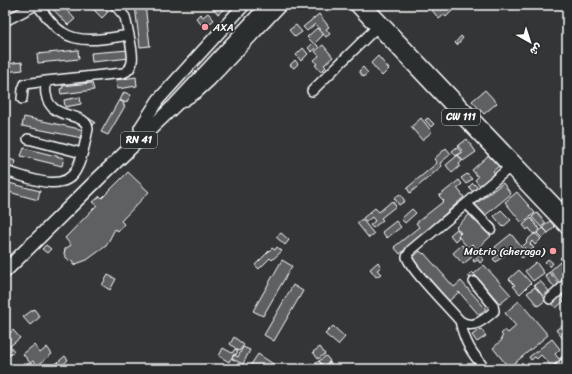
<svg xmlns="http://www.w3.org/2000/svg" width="572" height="374" font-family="Sriracha,'Playpen Sans Arabic',sans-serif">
	<rect width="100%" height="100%" fill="#333536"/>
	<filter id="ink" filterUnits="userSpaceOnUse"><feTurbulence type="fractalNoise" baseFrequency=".025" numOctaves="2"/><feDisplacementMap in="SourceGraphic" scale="8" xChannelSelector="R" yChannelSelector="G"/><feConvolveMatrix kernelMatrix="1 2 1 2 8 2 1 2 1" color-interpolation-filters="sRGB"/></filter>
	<g filter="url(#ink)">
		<path fill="#5f6162" stroke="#fff" d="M49 5H62L75 19 68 25Z
			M89 5H102L108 12 102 18Z
			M145 5 150 46 140 47 135 6Z
			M216 5H229L218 14 213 8Z
			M428 5H449L453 10 446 17 444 15 439 19Z
			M208 13 214 20 204 28 196 18 200 14 203 17Z
			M319 14 329 27 326 29 330 34 326 37 315 24 307 31 303 27Z
			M296 25 302 32 295 37 289 30Z
			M317 28 323 35 315 43 318 46 312 52 308 48 313 43 307 37Z
			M461 36 463 38 457 45 455 43Z
			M323 45 333 57 324 65 326 67 321 72 315 65 317 64 314 60 319 56 315 51Z
			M303 48 308 54 301 61 296 55Z
			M78 50 79 59 38 63 37 54Z
			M129 50 130 58 92 62 91 53Z
			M378 56 389 69 382 76 371 63Z
			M295 60 298 64 294 68 290 65Z
			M22 62 23 70 5 72V64Z
			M363 67 368 73 363 77 359 71Z
			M136 77 137 86 117 89 116 80Z
			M92 83 94 90 61 94 60 89 63 88 62 86Z
			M485 90 497 103 484 114 472 101Z
			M5 91H8L9 110H5Z
			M124 92 131 95 126 103 120 100Z
			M80 97 81 104 65 107 64 100Z
			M119 100 124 103 123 105 125 106 108 135 101 132Z
			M5 110H9L8 124H5Z
			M83 115 95 122 92 127 80 120Z
			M24 117 84 130 82 138 22 126Z
			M421 118 432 132 422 140 411 127Z
			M428 118 434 124 431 127 425 120Z
			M467 139 476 152 463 161 458 155 463 152 458 146Z
			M457 147 461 152 456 156 452 151Z
			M24 148 64 158 62 166 21 156Z
			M446 148 451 154 440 163 442 166 410 193 407 188 437 163 434 159Z
			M490 154 499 166 493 171 495 173 487 181 488 182 482 188 475 180 478 177 472 170Z
			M458 155 462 161 459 164 460 166 452 173 446 165Z
			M5 158 16 161 12 175 5 172Z
			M128 172 149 192 121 221 124 224 118 231 115 229 106 246 87 260 73 265V261L68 260 64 254 65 249 71 245 65 238 97 205 93 202 100 196 102 198Z
			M467 174 472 179 466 184 461 178Z
			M459 180 462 184 457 188 464 197 400 254 394 247 419 227 416 223 444 201 439 196Z
			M5 182 40 191 38 200 5 191Z
			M473 183 479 189 474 194 469 187Z
			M503 183 511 194 482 218 473 206Z
			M517 192 535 213 522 223 505 202Z
			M400 194 405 201 399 205 394 198Z
			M392 201 396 206 381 218 383 220 373 228 370 225 375 221 372 217 366 222 363 218 375 208 379 212Z
			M412 209 416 213 405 223 401 219Z
			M501 210 511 220 503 227 494 216Z
			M471 213 491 236 477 249 472 244 468 248 458 236 461 233 456 227Z
			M537 213 546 223 541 227 532 217Z
			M531 218 540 230 534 235 529 228 527 230 523 225Z
			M362 219 374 234 369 238 357 223Z
			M396 221 401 227 387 238 382 232Z
			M550 221 555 227 548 233 543 227Z
			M543 228 548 233 542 238 537 233Z
			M457 229 460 233 458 236 459 237 455 241 450 235Z
			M281 233 289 240 285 245 276 237Z
			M535 233 541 239 535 245 532 241 530 244 534 248 528 252 523 246 527 242 526 241Z
			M511 234 527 254 522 258 513 248 496 262 493 259 500 253 495 247Z
			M46 245 51 249 47 253 42 249Z
			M462 245 472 257 463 264 453 253Z
			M277 247 282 251 272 260 270 258 259 269 255 265 272 248 275 250Z
			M420 251 423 254 424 253 454 287 461 281 486 309 479 315 459 292 449 301 411 259Z
			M566 252 567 259 563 262 560 258Z
			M480 255 484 260 480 263 478 260 474 262 473 260Z
			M548 259 553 263 550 267 545 262Z
			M282 260 292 266 263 316 253 311Z
			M378 262 381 267 377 270 381 274 376 277 370 269Z
			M536 262 544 273 533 281 525 271Z
			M560 262 567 270V280L562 285 550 271Z
			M484 265 511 295 500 304 475 275 471 279 468 276 472 272 474 274Z
			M519 270 531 283 520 294 513 286 515 285 509 279Z
			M549 272 561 286 557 290 545 276Z
			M108 275 116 279 110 290 102 285Z
			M540 281 549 291 543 296 534 285Z
			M293 285 303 291 274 341 264 335Z
			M535 287 546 300 538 306 527 293Z
			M567 289V299L566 301 561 294Z
			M559 296 564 301 556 308 552 303Z
			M519 301 548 335 509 368 493 348 502 340 501 338 503 336 501 334 505 330 508 333 516 326 505 313Z
			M34 309 40 317 30 325 23 317Z
			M567 321V344L556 330Z
			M333 326 345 337 338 345 325 334Z
			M481 329 486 336 477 342 472 335Z
			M13 330 20 338 10 346 14 351 5 359V337Z
			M234 337 244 345 239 351 230 344Z
			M552 339 560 349 555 354 559 359 564 355 567 358 554 369 541 355 537 359 535 357 531 360 529 357Z
			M34 345 40 353 47 347 52 354 37 366 33 361 30 363 23 354Z
			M243 347 250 350 243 364 232 359 234 355 238 357Z
			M320 347 325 354 318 359 313 352Z
			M223 348 232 353 235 349 238 351 236 355 234 354 229 362 219 356Z
			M258 354 275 365 272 369H255L250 366Z
			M65 356 68 360 58 369H50Z
			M326 356 330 361 324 366 319 361Z
			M319 361 323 367 330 362 333 366 330 369H318L314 364Z
			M312 363 316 369H309L307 366Z"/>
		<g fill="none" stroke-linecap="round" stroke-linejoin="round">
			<g stroke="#fff" stroke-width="12">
				<path id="minor" d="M115 5 125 17 129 35
					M5 21 36 5
					M312 91 376 28
					M22 99 23 89 25 84 46 81
					M28 139 82 153
					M5 171C25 176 63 195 76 170 83 158 85 142 88 129 86 110 50 122 46 94 45 90 46 85 46 81L123 73C138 68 131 47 129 35 109 38 80 45 62 32 52 26 45 14 37 5
					M467 204 491 229
					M474 282 493 305 494 311C484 320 473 330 460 321 450 309 410 269 407 257L411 250 509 168
					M550 299 567 283
					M460 321C465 343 471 352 485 369
					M558 369 567 361"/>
			</g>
			<g stroke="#fff" stroke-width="14">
				<path id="major" d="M355 5 567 229
					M366 5 567 216
					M181 102 197 92 210 80 281 5
					M140 128 158 100 244 5"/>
			</g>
			<g stroke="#fff" stroke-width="16">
				<path id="highway" d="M5 271 99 178 175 105 268 5"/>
			</g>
			<use href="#minor" stroke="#2a2d2e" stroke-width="9"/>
			<use href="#major" stroke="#2a2d2e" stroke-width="11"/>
			<use href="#highway" stroke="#2a2d2e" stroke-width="13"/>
		</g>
	</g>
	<g fill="#ff9aa2" stroke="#2a2d2e" stroke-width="1.5">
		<circle cx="205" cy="27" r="4"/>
		<circle cx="553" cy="251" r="4"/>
	</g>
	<g text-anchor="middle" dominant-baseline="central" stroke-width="3.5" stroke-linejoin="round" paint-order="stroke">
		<g fill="#2a2d2e" stroke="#bfc0c0" stroke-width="1">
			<rect x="442" y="109" width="38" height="16" rx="3"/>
			<rect x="121" y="132" width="36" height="16" rx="3"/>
		</g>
		<g font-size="10" font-weight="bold" fill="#fff">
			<text x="461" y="117">CW 111</text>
			<text x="139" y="140">RN 41</text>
		</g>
		<g font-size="11" fill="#fff" stroke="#2a2d2e" text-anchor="start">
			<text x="213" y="27">AXA</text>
			<text x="545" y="251" text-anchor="end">Motrio (cheraga)</text>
		</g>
	</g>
	<rect width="572" height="374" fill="none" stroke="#2a2d2e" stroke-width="20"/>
	<rect x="10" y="10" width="552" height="354" fill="none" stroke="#fff" stroke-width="1.5" filter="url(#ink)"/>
	<g transform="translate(530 42) rotate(141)" stroke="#2a2d2e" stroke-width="3" paint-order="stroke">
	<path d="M0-3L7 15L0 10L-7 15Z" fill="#ffffff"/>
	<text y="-6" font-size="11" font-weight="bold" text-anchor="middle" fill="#ffffff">ش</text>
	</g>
</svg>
